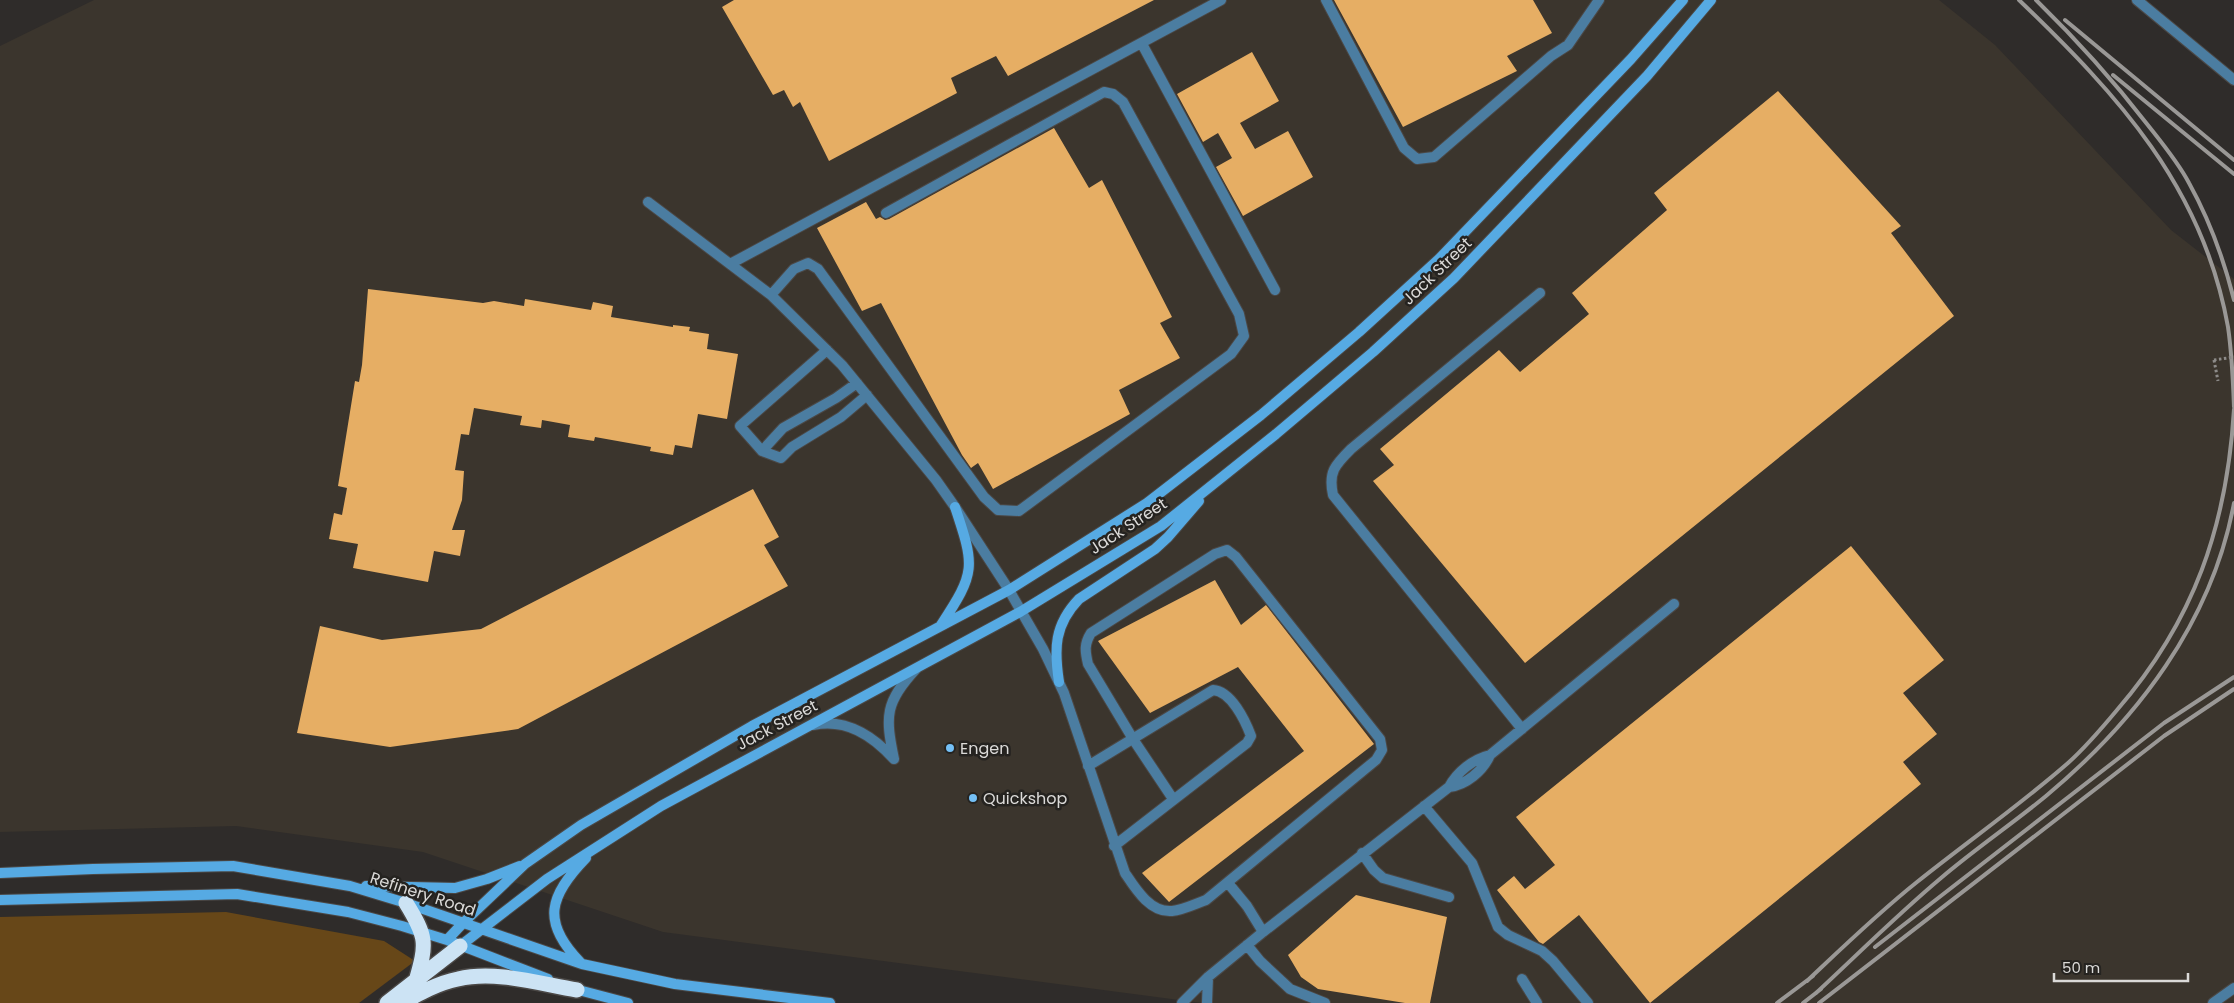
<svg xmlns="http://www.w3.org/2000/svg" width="2234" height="1003" font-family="Poppins,sans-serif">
	<rect width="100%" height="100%" fill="#2f2c2a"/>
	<path fill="#3b352d" d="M94 0H1939L1995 45 2171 230 2234 279V1003H1202L663 932 423 852 236 826 0 832V46Z"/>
	<path fill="#674718" d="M226 912 384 941 415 961 359 1003H0V917Z"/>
	<path fill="#e6ae64" d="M734 0H1154L1008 76 996 56 951 78 957 93 829 161 800 102 793 107 784 90 773 95 722 7Z
		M1334 0H1533L1552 33 1507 56 1517 71 1403 127Z
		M1252 52 1279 101 1240 123 1255 149 1288 131 1313 177 1243 216 1216 167 1232 158 1218 133 1203 142 1177 94Z
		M1778 91 1901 226 1891 233 1954 316 1525 663 1373 481 1394 465 1380 449 1499 350 1520 372 1589 314 1572 293 1667 210 1654 193Z
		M1054 128 1089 188 1102 180 1172 317 1160 323 1180 358 1119 390 1130 414 993 489 978 463 971 468 962 455 881 303 862 311 817 228 866 202 876 219 880 217 885 220 889 219Z
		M368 289 483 303 494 301 524 306 525 299 591 310 593 302 613 306 611 317 673 327V325L690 327 689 331 709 334 707 349 738 354 727 419 698 414 692 448 675 445 673 455 650 451 651 447 595 437 594 441 568 437 570 425 542 420 541 428 520 425 522 416 474 408 469 435 461 434 455 470 464 471 462 500 452 530H465L460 556 434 551 428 582 353 568 358 544 329 539 334 513 342 515 347 488 338 486 355 381 359 382 362 365Z
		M753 489 779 537 764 545 788 586 518 729 390 747 297 733 320 626 382 640 481 629Z
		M1851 546 1944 660 1903 693 1937 734 1903 762 1921 784 1650 1003 1579 915 1543 944 1539 942 1497 890 1514 876 1525 889 1555 865 1516 817Z
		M1215 580 1241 625 1266 605 1374 744 1169 902 1142 873 1304 751 1238 667 1150 713 1098 641Z
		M1356 895 1447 917 1430 1003H1405L1318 989 1301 977 1288 955Z"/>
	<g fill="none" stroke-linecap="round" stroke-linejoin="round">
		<g stroke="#4b4846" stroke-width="12">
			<path id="service" d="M1326 0 1404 148 1417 159 1434 157 1551 56 1568 45 1599 0
				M1142 44 1275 290
				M648 202 771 295 842 365 936 480 955 507 1009 590 1043 649 1064 693 1125 873C1135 888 1150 913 1172 911 1183 910 1195 904 1206 900L1376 760 1382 750 1380 739 1236 557 1227 550 1215 554 1091 633C1084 644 1085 651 1088 664L1133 739 1173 799
				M730 264 1221 0
				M771 295 794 269 808 263 818 269 984 497 998 510 1019 511 1231 354 1244 336 1239 314 1123 102 1113 94 1104 92 886 213
				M827 350 740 426 762 451 781 458 792 447 841 417 867 395
				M762 451 783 428 836 398 857 383
				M813 725C846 718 872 735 894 759 885 716 885 702 916 669
				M1522 729 1333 495C1328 472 1335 465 1351 449L1540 293
				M1088 766 1213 690C1231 691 1245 720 1251 736L1247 743 1114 846
				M1449 787C1466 785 1483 771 1490 755
				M1424 806 1472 863 1498 927 1508 935 1542 951 1553 961 1588 1003
				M1362 853 1374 870 1383 878 1449 897
				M1263 932 1449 787C1457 772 1473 759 1490 755L1674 604
				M1247 945 1260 961 1290 989 1325 1003
				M1522 979 1537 1003
				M1182 1003 1208 977 1263 932 1247 906 1228 883
				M1207 1003 1208 977"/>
		</g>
		<g stroke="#4b4846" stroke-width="12">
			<path id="minor" d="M2137 0 2234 80
				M2213 1003 2234 988"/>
		</g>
		<g stroke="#4b4846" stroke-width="12">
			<path id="secondary" d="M941 625C976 572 975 567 955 507
				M1059 682C1054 649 1054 625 1079 599L1155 549 1168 537 1199 501
				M0 873 93 869 233 866 350 886 406 903 582 964 675 984 830 1003
				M366 886 455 888 487 879 520 866
				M0 900 237 894 348 912 402 926 447 940 548 979
				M447 940 463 923 525 864 581 825 752 726 1009 590 1147 503 1261 415 1359 332 1439 259 1631 59 1683 0
				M460 946 547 879 661 806 1020 612 1161 526 1276 434 1373 352 1454 278 1647 76 1711 0
				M580 962C541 922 549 896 586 858
				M571 988 628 1003"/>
		</g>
		<g stroke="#4b4846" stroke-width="18">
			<path id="motorway" d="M406 903C427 937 427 943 416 981
				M387 1003 460 946
				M402 1003C420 993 438 983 458 979 496 970 540 984 577 990"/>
		</g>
		<path stroke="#8d8b89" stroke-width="3" stroke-dasharray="2.5 2.5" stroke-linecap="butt" d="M2214 360 2218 381"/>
		<use href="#service" stroke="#4b7da1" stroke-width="10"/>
		<use href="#minor" stroke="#4b7da1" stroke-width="10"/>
		<use href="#secondary" stroke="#56aae3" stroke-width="10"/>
		<use href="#motorway" stroke="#cce3f4" stroke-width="15"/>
		<path stroke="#9a9896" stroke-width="4" d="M2019 0C2118 95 2203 187 2228 327 2232 354 2233 380 2234 407
			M2036 0C2076 39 2113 80 2147 124 2162 143 2178 162 2189 183 2209 219 2224 260 2234 300
			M2065 20 2234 160
			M2113 75 2234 174
			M1875 947 2164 723 2234 677
			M1807 981C1843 947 1878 913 1917 882 1967 842 2020 805 2068 763 2086 747 2102 728 2117 710 2194 621 2227 526 2234 409
			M1816 993C1857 955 1898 914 1941 878 1975 849 2012 824 2046 796 2137 720 2212 622 2234 503
			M1777 1003 1813 976
			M1803 1003 1821 989
			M1819 1003 2164 736 2234 689"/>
		<path stroke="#8d8b89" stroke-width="3" stroke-dasharray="2.5 2.5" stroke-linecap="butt" d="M2214 360 2234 357"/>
	</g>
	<g fill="#74c0f6" stroke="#252320" stroke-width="2">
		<circle cx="950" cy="748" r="5"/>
		<circle cx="973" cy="798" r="5"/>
	</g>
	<g text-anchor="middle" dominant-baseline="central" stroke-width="5" stroke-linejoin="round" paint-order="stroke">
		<g font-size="16" fill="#dbdad8" stroke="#252320">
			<text transform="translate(1437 271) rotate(-44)">Jack Street</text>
			<text transform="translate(1128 526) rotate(-33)">Jack Street</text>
			<text transform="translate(777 725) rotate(-28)">Jack Street</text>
			<text transform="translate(423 894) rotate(18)">Refinery Road</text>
		</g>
		<g font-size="16" fill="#dbdad8" stroke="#252320" text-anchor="start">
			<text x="960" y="748">Engen</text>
			<text x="983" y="798">Quickshop</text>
		</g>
	</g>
	<path d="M2054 973v8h134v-8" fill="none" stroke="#dbdad8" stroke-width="2.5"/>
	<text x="2062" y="973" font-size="15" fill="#dbdad8" stroke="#252320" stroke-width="4" paint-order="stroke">50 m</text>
</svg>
